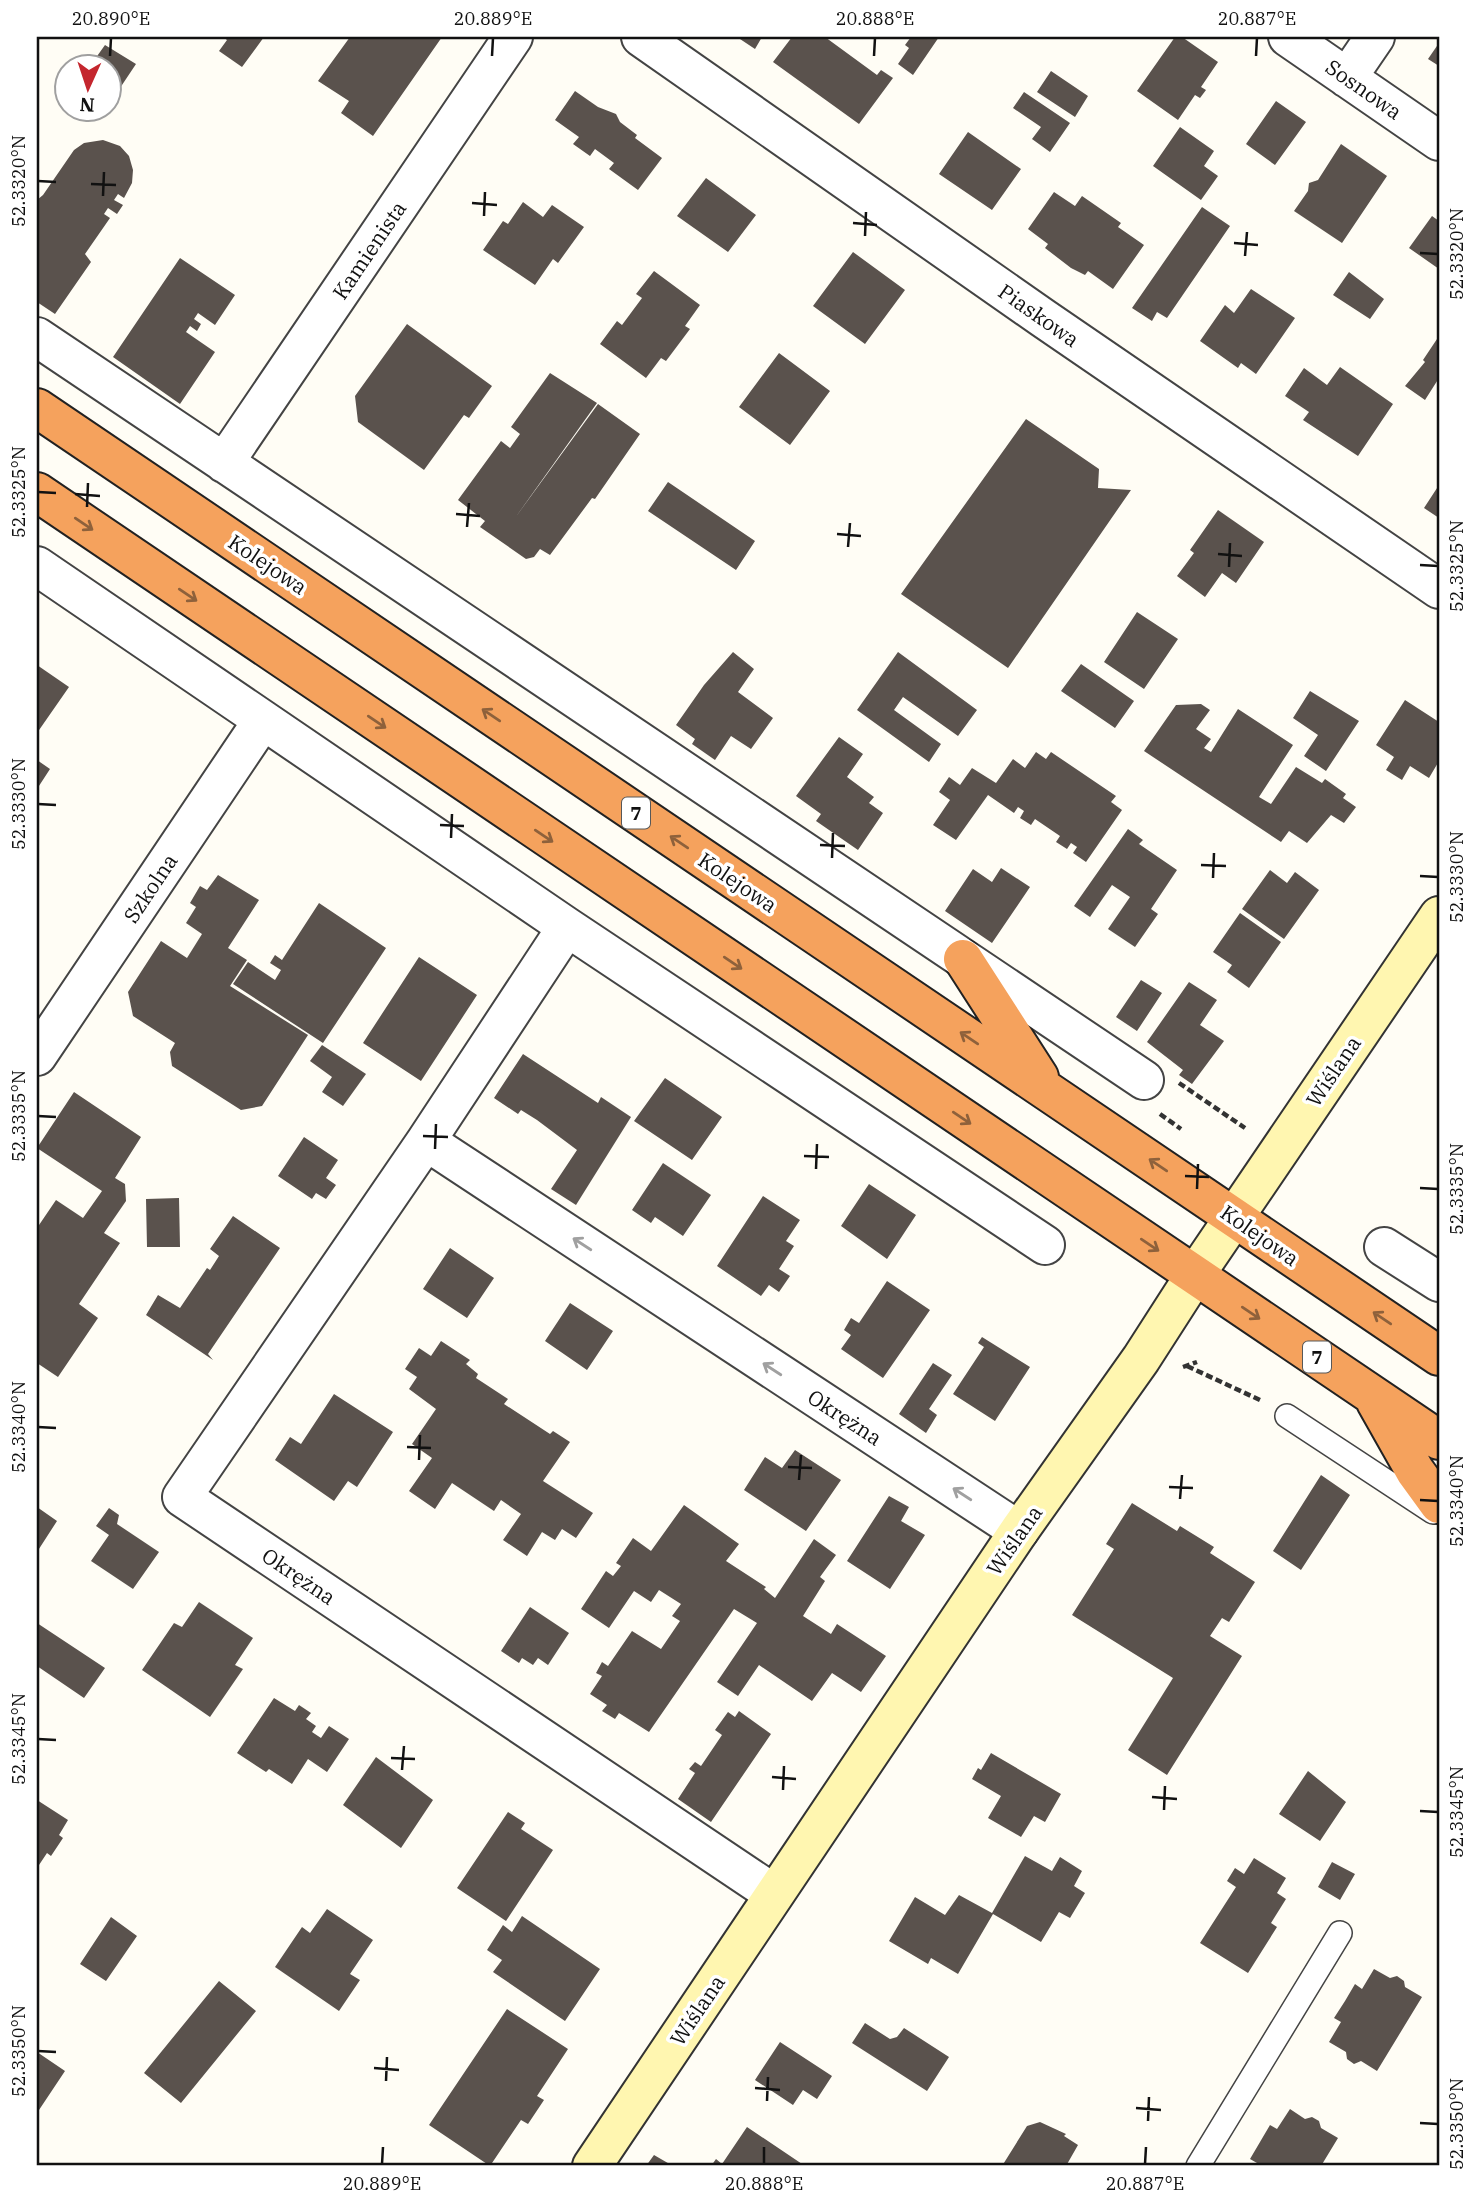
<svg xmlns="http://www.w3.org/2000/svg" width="1476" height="2203" font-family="'IBM Plex Serif',serif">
	<rect width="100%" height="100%" fill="#fffdf5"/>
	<path fill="#5a524d" d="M223 37H264L242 67 219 51 227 40Z
		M350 37H442L373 136 341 113 349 101 318 81Z
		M737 37H762L755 49Z
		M792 37H825L877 75 881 70 893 78 859 124 773 62Z
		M911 37H939L913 75 898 64 909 48 905 45Z
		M1175 37H1182L1218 62 1201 87 1206 90 1200 98 1195 95 1178 120 1137 91Z
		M1439 43V66L1428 59Z
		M105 45 136 64 118 91 108 85V66H90Z
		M1051 71 1088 96 1075 117 1037 92Z
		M575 91 598 107 616 114 620 122 637 135 635 138 662 158 638 190 609 169 614 163 595 149 590 156 573 144 579 137 555 120Z
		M1024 92 1070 123 1050 152 1032 139 1041 127 1013 108Z
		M1276 101 1306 122 1275 165 1246 144Z
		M1180 127 1214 151 1204 166 1218 176 1201 200 1153 166Z
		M968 132 1021 169 992 210 939 174Z
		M103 140 120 146 129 156 133 170 132 183 124 198 118 194 114 200 123 205 117 214 108 208 104 214 110 218 85 254 91 262 55 314 37 302V200L43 195 74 150 84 143Z
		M1341 144 1387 176 1342 243 1294 211 1308 191 1309 183 1318 180Z
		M706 178 756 215 728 252 677 216Z
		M1054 192 1075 206 1082 196 1121 223 1118 227 1144 245 1113 289 1088 271 1085 275 1071 268 1045 248 1048 244 1028 229Z
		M523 202 543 217 552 205 584 227 558 263 553 259 535 285 483 250 503 221 508 224Z
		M1202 207 1230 226 1167 318 1157 312 1152 321 1132 308Z
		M1432 216 1439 221V269L1409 248Z
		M853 252 905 290 865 344 813 306Z
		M180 258 235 295 215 325 198 313 194 319 201 324 197 331 190 326 186 332 215 352 180 404 113 357Z
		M654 271 700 305 685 326 690 329 666 361 661 358 646 378 600 344 617 321 622 325 642 298 636 294Z
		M1349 272 1384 299 1370 319 1333 295Z
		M1251 289 1295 318 1256 374 1241 363 1238 368 1200 341 1225 305 1234 313Z
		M407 324 492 386 469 418 464 415 424 470 358 422 355 396Z
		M1439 336V378L1425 400 1405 386 1425 362 1423 360Z
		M779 353 830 391 790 445 739 407Z
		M1340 367 1393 404 1358 456 1303 420 1309 412 1285 396 1304 368 1327 385Z
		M550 373 597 403 515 518 598 404 640 434 595 499 592 498 550 555 540 549 534 557 526 559 480 527 485 521 458 500 501 441 510 448 520 434 511 427Z
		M1026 419 1099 469 1098 488 1131 490 1008 668 901 594Z
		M668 482 755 541 736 570 648 511Z
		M1439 485V518L1424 508Z
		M1218 510 1264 542 1236 583 1222 573 1205 597 1177 576 1194 553 1190 550Z
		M1137 612 1178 639 1144 689 1104 662Z
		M733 652 754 669 738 692 773 718 751 749 731 736 715 760 692 744 695 739 676 725 704 685Z
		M898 652 977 710 958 736 903 697 894 710 941 744 929 762 857 710Z
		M1081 664 1134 701 1115 728 1061 691Z
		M37 665 69 687 37 733Z
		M1310 691 1359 721 1326 771 1304 756 1318 735 1293 718Z
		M1405 700 1439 722V761L1429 778 1410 766 1402 780 1386 770 1394 757 1376 745Z
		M1201 704 1210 710 1196 729 1211 739 1204 748 1211 752 1238 709 1293 745 1259 797 1271 804 1296 767 1322 783 1325 779 1346 794 1343 798 1356 807 1344 823 1331 815 1307 843 1289 831 1281 842 1144 751 1176 705Z
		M839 737 863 754 847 777 874 797 869 803 883 813 858 850 816 821 821 814 796 796Z
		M1036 752 1046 759 1051 752 1116 796 1111 802 1122 810 1086 862 1073 853 1077 847 1071 843 1067 849 1056 842 1060 836 1035 819 1031 825 1020 818 1024 811 1018 807 1014 813 988 795 956 840 933 825 950 800 939 792 949 777 960 785 972 768 996 783 1013 759 1025 768Z
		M37 760 50 769 37 789Z
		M1128 829 1143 840 1139 844 1177 870 1151 909 1158 914 1135 947 1108 929 1130 897 1112 885 1090 917 1074 906Z
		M1001 868 1030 887 992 943 945 911 973 869 992 882Z
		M1270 870 1287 883 1295 872 1319 890 1284 939 1242 909Z
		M218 875 259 900 228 948 247 960 230 986 308 1035 262 1106 241 1110 172 1066 170 1052 175 1043 133 1016 128 992 161 941 187 958 202 934 186 923 196 907 190 903 200 886 207 890Z
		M319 903 386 948 323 1043 233 984 248 962 275 980 281 970 270 963 275 955 282 960Z
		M1240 913 1281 942 1249 988 1227 972 1232 965 1213 952Z
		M419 957 477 995 421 1081 363 1043Z
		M1141 980 1162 993 1137 1031 1116 1017Z
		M1189 982 1217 1000 1200 1025 1224 1041 1192 1084 1179 1075 1183 1070 1147 1042Z
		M322 1045 366 1074 343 1106 322 1092 332 1077 310 1061Z
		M523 1054 598 1103 601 1097 631 1117 576 1205 551 1189 577 1150 537 1120 521 1110 518 1114 494 1098Z
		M665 1078 722 1117 692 1160 634 1121Z
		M74 1092 141 1137 115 1178 125 1184 126 1201 104 1233 120 1243 79 1304 98 1318 58 1377 37 1363V1228L56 1200 83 1218 102 1191 37 1148Z
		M304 1137 338 1160 326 1178 336 1185 326 1199 316 1193 312 1199 278 1176Z
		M663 1163 711 1195 683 1236 655 1217 651 1223 632 1210Z
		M869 1184 916 1215 887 1259 841 1226Z
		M763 1196 800 1220 786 1241 794 1246 779 1269 790 1276 779 1292 769 1285 761 1296 717 1266Z
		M179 1198 180 1247H147L146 1199Z
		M233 1216 280 1248 208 1354 213 1360 146 1315 158 1295 180 1308 207 1268 210 1270 219 1256 210 1249Z
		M450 1248 494 1278 467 1318 423 1289Z
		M887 1281 930 1310 883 1378 841 1349 851 1335 844 1330 851 1318 859 1323Z
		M570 1303 613 1331 587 1370 545 1341Z
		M982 1337 1030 1367 995 1421 953 1394 984 1347 978 1343Z
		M441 1341 470 1360 466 1364 478 1374 476 1378 508 1399 504 1404 550 1434 553 1431 570 1442 543 1481 593 1513 576 1538 562 1529 555 1540 542 1532 527 1556 503 1540 521 1514 501 1500 494 1511 452 1483 435 1509 409 1491 432 1458 412 1444 436 1409 409 1389 417 1377 405 1369 419 1348 431 1356Z
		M933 1363 952 1375 929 1409 937 1415 926 1433 899 1414Z
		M334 1394 393 1432 357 1487 348 1481 334 1501 275 1460 290 1437 301 1444Z
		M795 1450 841 1480 806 1531 744 1490 765 1457 782 1468Z
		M1321 1475 1350 1495 1301 1570 1273 1551Z
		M889 1496 909 1507 901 1521 925 1535 890 1589 847 1561Z
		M1132 1503 1177 1531 1180 1526 1214 1547 1210 1553 1255 1582 1229 1622 1222 1618 1210 1636 1242 1656 1167 1775 1128 1750 1173 1678 1072 1615 1114 1549 1106 1544Z
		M684 1505 739 1544 726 1561 766 1587 764 1589 775 1598 814 1539 836 1555 820 1577 825 1581 803 1616 831 1634 837 1624 886 1656 861 1692 832 1673 812 1701 759 1665 738 1696 717 1682 757 1623 734 1609 649 1732 619 1713 615 1719 602 1711 607 1705 590 1694 602 1676 596 1673 602 1662 608 1666 632 1631 661 1649 680 1621 672 1616 681 1604 659 1590 651 1602 634 1591 609 1628 581 1609 606 1571 613 1576 621 1566 616 1563 633 1538 651 1551Z
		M37 1507 57 1521 37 1552Z
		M109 1508 119 1515 117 1524 159 1552 133 1589 91 1561 109 1535 96 1526Z
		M199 1602 253 1638 235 1665 243 1669 210 1717 142 1670 174 1623 182 1627Z
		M530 1607 569 1633 548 1665 538 1658 533 1665 522 1658 519 1663 501 1651Z
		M37 1623 105 1668 84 1698 37 1666Z
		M274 1698 295 1711 299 1705 311 1713 306 1719 316 1726 312 1732 321 1738 329 1726 349 1739 327 1772 308 1759 292 1784 269 1769 266 1772 237 1753Z
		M739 1711 771 1734 711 1822 678 1799 695 1773 689 1769 695 1762 701 1766 722 1735 715 1730 728 1712 735 1717Z
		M991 1753 1061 1794 1045 1822 1034 1816 1021 1837 988 1818 1001 1796 972 1779 978 1768 981 1770Z
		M376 1757 433 1800 401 1848 343 1805Z
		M1308 1771 1346 1802 1320 1841 1279 1814Z
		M37 1800 68 1820 59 1835 63 1838 51 1856 47 1853 37 1868Z
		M508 1812 525 1823 521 1829 553 1850 506 1921 457 1888Z
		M1025 1856 1052 1871 1060 1857 1082 1871 1074 1886 1085 1893 1070 1918 1059 1912 1041 1942 993 1914 958 1974 931 1958 928 1964 889 1941 915 1897 945 1915 959 1895 992 1913Z
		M1254 1858 1286 1878 1277 1893 1286 1899 1271 1923 1277 1927 1248 1973 1200 1943 1236 1887 1227 1881 1235 1868 1244 1874Z
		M1332 1862 1355 1874 1340 1900 1318 1887Z
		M327 1909 373 1940 350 1974 360 1980 339 2011 275 1967 302 1927 310 1933Z
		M522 1916 600 1969 565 2021 493 1972 502 1960 487 1950 503 1925 512 1932Z
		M111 1917 137 1936 106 1981 80 1964Z
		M1374 1969 1390 1978 1397 1976 1404 1981 1405 1987 1422 1997 1377 2071 1361 2061 1354 2064 1347 2059 1346 2052 1329 2042 1341 2022 1334 2018 1345 2001 1355 1984 1362 1989Z
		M219 1981 256 2011 181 2103 144 2073Z
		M507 2009 568 2049 537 2096 544 2100 528 2124 521 2120 490 2166 429 2125Z
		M865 2023 890 2039 897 2037 904 2028 949 2057 927 2091 852 2043Z
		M780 2042 832 2076 817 2099 803 2090 793 2105 755 2080Z
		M37 2052 65 2071 37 2113Z
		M1290 2109 1305 2119 1312 2117 1319 2121 1321 2128 1338 2138 1321 2166H1255L1257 2163 1250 2159 1270 2125 1277 2129Z
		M1040 2122 1066 2134 1064 2136 1078 2145 1066 2166H1002L1027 2126Z
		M747 2127 805 2166H711L716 2159 722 2164Z
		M654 2155 673 2166H646Z"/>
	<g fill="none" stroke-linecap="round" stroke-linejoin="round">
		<g stroke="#444" stroke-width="26">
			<path id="lane" d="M1287 1416 1433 1512
				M1198 2166 1340 1933"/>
		</g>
		<g stroke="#444" stroke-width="42">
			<path id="street" d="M641 37 1043 318 1439 589
				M1288 37 1439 141
				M1347 78 1375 37
				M37 337 1144 1080
				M224 463 513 37
				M37 566 567 927 1045 1245
				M567 927 426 1141 182 1497 774 1894
				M37 1056 263 720
				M426 1141 1019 1531
				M1384 1247 1439 1282"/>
		</g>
		<g stroke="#333" stroke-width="42">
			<path id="secondary" d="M592 2166 1019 1531 1141 1359 1195 1275 1439 916"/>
		</g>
		<g stroke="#222" stroke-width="42">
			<path id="highway" d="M37 408 1439 1356
				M37 492 1439 1440
				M963 959 1039 1077
				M1376 1402 1415 1471 1439 1504"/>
		</g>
		<path stroke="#333" stroke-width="4.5" stroke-dasharray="7 3.5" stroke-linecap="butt" d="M1179 1083 1245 1128
			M1160 1114 1181 1129
			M1187 1366 1262 1401
			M1183 1367 1197 1362"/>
		<use href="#lane" stroke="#fff" stroke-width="23"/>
		<use href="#street" stroke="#fff" stroke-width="38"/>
		<use href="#secondary" stroke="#fff6b0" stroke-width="38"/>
		<use href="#highway" stroke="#f5a25d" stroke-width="38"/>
	</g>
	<defs><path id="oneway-shaft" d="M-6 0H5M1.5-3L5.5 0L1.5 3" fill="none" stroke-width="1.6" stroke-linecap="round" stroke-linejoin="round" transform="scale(1.75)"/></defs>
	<g stroke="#8e613b">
		<use href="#oneway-shaft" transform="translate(84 524) rotate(34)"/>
		<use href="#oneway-shaft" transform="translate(188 595) rotate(34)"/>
		<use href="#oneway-shaft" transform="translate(491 715) rotate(-146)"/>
		<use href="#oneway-shaft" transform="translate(377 722) rotate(34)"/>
		<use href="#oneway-shaft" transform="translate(544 836) rotate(34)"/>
		<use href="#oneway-shaft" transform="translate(679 842) rotate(-146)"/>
		<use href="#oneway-shaft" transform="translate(733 963) rotate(34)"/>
		<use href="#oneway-shaft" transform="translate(969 1038) rotate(-146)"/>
		<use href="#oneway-shaft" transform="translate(962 1118) rotate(34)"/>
		<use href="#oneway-shaft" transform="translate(1158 1165) rotate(-146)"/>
		<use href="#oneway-shaft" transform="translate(1150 1245) rotate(34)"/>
		<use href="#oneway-shaft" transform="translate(1251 1313) rotate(34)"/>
		<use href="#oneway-shaft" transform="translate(1382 1318) rotate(-146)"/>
	</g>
	<g stroke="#a0a0a0">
		<use href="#oneway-shaft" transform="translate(582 1244) rotate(-147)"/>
		<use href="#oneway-shaft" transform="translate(772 1369) rotate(-147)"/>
		<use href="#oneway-shaft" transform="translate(962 1494) rotate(-147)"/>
	</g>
	<path fill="none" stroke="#111" stroke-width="2.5" d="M110 56 111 38M492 56 493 38M874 56 875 38M1256 56 1257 38M38 181 56 182M91 184 116 185M103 196 104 172M472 203 497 205M484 216 485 192M853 223 877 225M865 236 866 212M1234 243 1258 245M1420 253 1438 254M1245 256 1247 232M38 492 56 493M75 494 100 496M87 507 88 483M456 514 480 516M467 527 469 503M837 534 861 536M848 547 850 523M1218 554 1242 556M1420 565 1438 566M1229 567 1230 543M38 804 56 805M440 825 464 826M451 838 452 814M820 845 845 846M832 858 833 833M1201 865 1226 866M1420 876 1438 877M1213 878 1214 853M38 1116 56 1117M423 1136 448 1137M435 1149 436 1124M804 1156 829 1157M816 1169 817 1144M1185 1176 1209 1177M1420 1188 1438 1189M1197 1189 1198 1164M38 1427 56 1428M407 1447 431 1448M419 1460 420 1435M788 1467 812 1468M799 1480 801 1455M1169 1487 1193 1488M1180 1499 1182 1475M1420 1500 1438 1501M38 1739 56 1740M391 1758 415 1759M402 1770 404 1746M772 1777 796 1779M783 1790 784 1766M1152 1797 1177 1799M1164 1810 1165 1786M1420 1811 1438 1812M38 2051 56 2052M374 2068 399 2070M386 2081 387 2057M755 2088 780 2090M767 2101 768 2077M1136 2108 1161 2110M1148 2121 1149 2097M1420 2123 1438 2124M382 2164 383 2147M764 2164V2147M1145 2164 1146 2147"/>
	<g text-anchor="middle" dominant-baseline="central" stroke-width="7" stroke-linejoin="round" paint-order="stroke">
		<g fill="#fff" stroke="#585858" stroke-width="2">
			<rect x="622" y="797.5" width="28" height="31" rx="5"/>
			<rect x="1303" y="1341.5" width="28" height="31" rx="5"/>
		</g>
		<g font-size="19" font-weight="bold" fill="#111">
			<text x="636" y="813">7</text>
			<text x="1317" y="1357">7</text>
		</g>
		<g font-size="21" fill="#111" stroke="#fff">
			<text transform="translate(1364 89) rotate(35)">Sosnowa</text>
			<text transform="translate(369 250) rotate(-56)">Kamienista</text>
			<text transform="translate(1039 315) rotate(35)">Piaskowa</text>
			<text transform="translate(268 564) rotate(34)">Kolejowa</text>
			<text transform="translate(738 882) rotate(34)">Kolejowa</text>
			<text transform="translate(150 888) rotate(-56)">Szkolna</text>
			<text transform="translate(1333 1071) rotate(-56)">Wiślana</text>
			<text transform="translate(1260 1235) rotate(35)">Kolejowa</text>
			<text transform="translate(845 1417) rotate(33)">Okrężna</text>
			<text transform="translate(1014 1540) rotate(-55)">Wiślana</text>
			<text transform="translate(299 1576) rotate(34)">Okrężna</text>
			<text transform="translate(697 2010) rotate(-56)">Wiślana</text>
		</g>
	</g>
	<rect width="1476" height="2203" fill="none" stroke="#ffffff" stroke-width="77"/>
	<g transform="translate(88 88) rotate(183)"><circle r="33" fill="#ffffff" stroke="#a0a0a0" stroke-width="2"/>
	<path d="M0-5L12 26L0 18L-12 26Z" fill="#c4262e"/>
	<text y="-10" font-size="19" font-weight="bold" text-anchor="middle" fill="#111111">N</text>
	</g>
	<rect x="38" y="38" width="1400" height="2126" fill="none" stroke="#111" stroke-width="2.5"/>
	<g font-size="18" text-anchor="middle" fill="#111">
		<text x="111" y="25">20.890°E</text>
		<text x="493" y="25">20.889°E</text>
		<text x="875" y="25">20.888°E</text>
		<text x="1257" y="25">20.887°E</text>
		<text transform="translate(19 181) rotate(-90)" y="6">52.3320°N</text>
		<text transform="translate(1457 254) rotate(-90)" y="6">52.3320°N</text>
		<text transform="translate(19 492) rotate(-90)" y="6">52.3325°N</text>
		<text transform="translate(1457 566) rotate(-90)" y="6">52.3325°N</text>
		<text transform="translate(19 804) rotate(-90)" y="6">52.3330°N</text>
		<text transform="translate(1457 877) rotate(-90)" y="6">52.3330°N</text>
		<text transform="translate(19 1116) rotate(-90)" y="6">52.3335°N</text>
		<text transform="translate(1457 1189) rotate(-90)" y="6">52.3335°N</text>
		<text transform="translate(19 1427) rotate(-90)" y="6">52.3340°N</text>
		<text transform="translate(1457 1501) rotate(-90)" y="6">52.3340°N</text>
		<text transform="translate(19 1739) rotate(-90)" y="6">52.3345°N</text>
		<text transform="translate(1457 1812) rotate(-90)" y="6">52.3345°N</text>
		<text transform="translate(19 2051) rotate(-90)" y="6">52.3350°N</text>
		<text transform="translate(1457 2124) rotate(-90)" y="6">52.3350°N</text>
		<text x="382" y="2190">20.889°E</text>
		<text x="764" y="2190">20.888°E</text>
		<text x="1145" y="2190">20.887°E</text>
	</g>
</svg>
